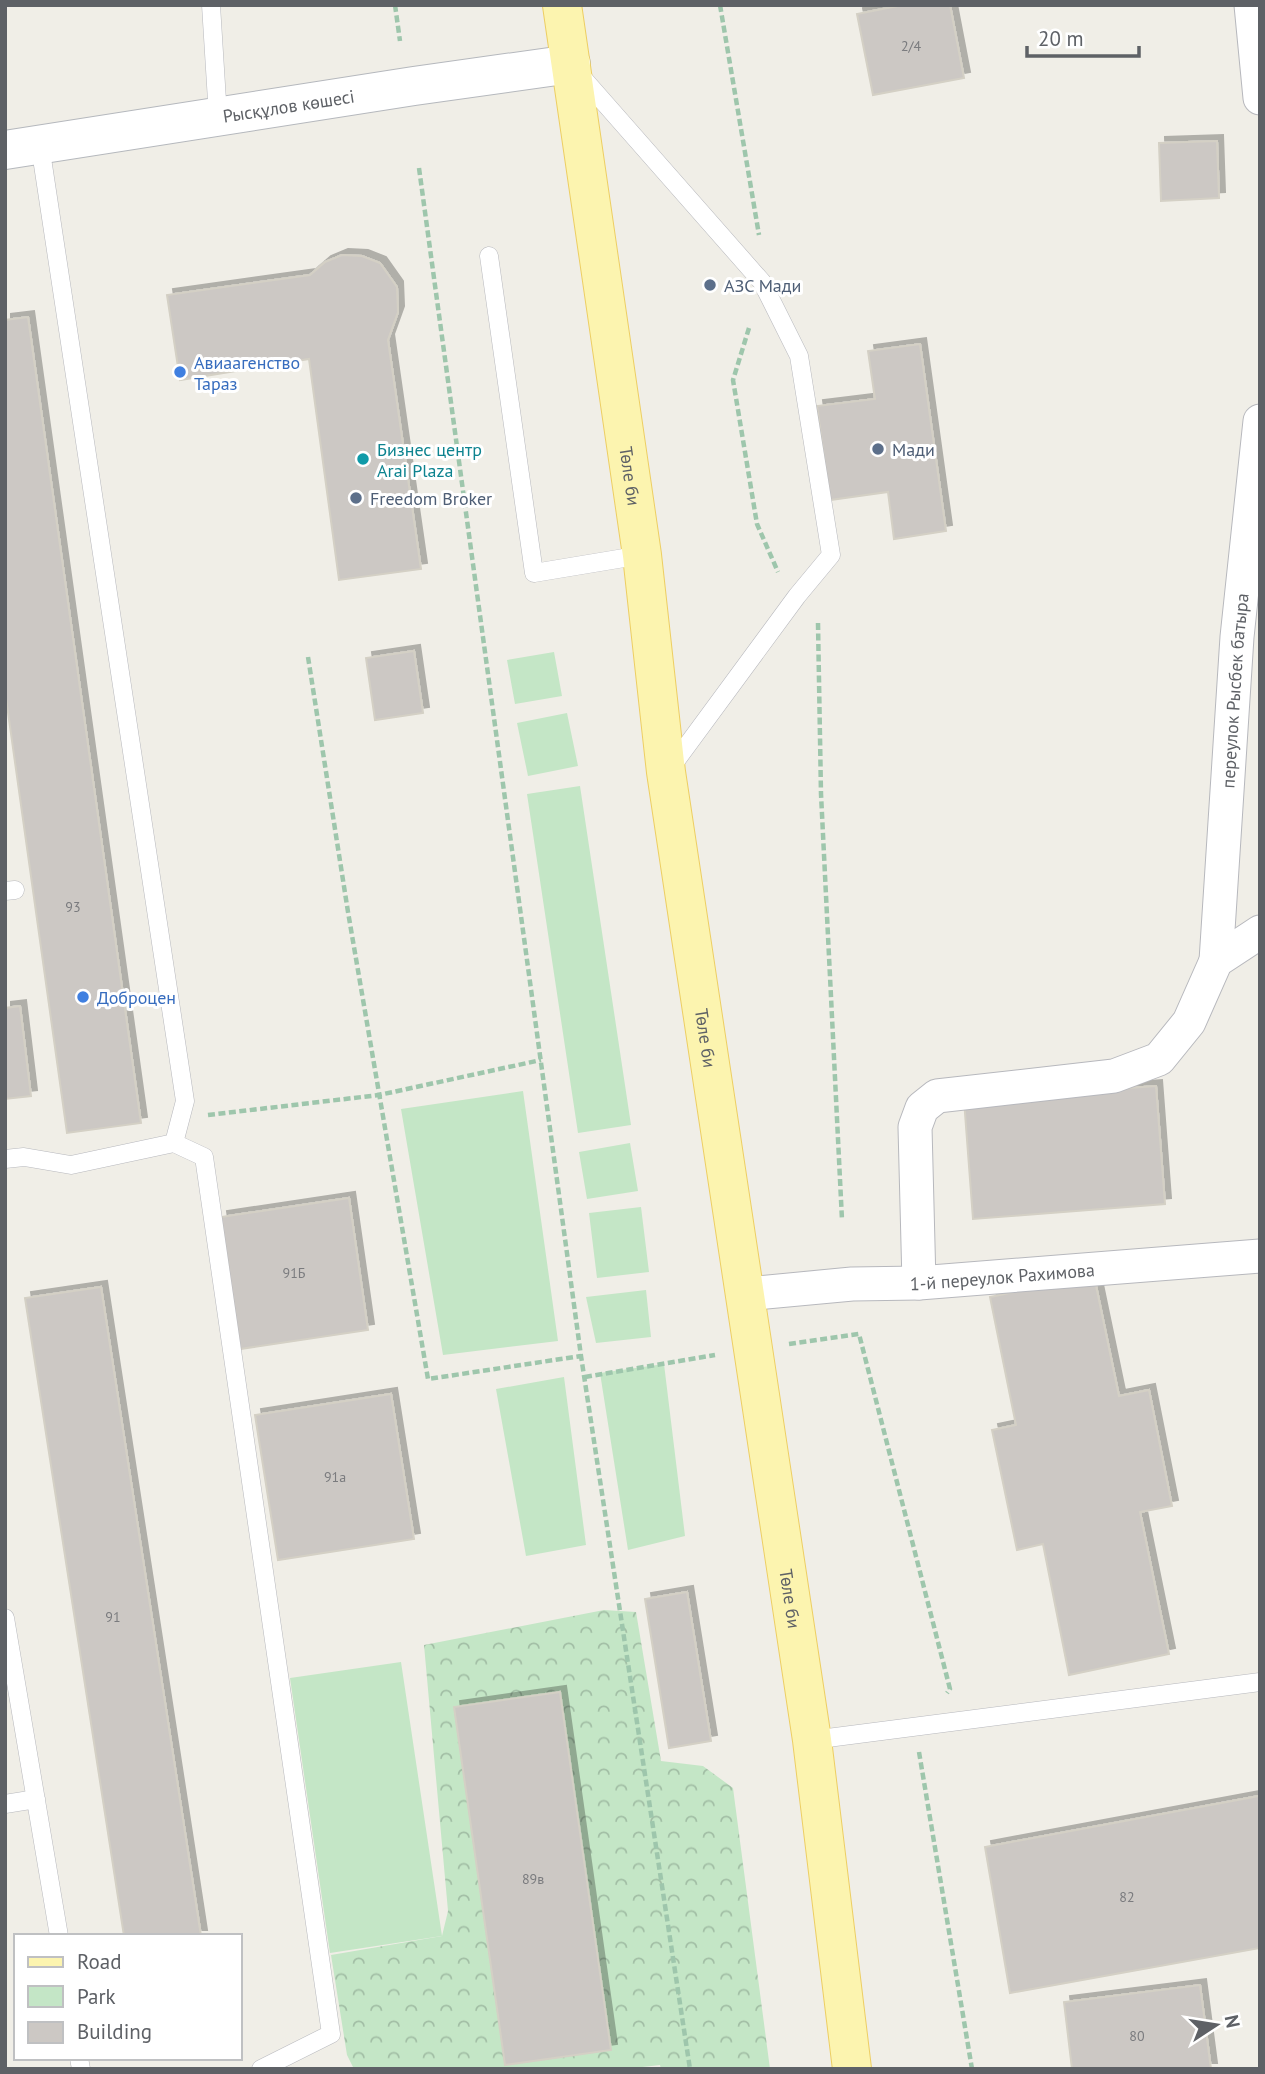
<svg xmlns="http://www.w3.org/2000/svg" width="1265" height="2074" font-family="'PT Sans',sans-serif">
	<defs>
		<pattern id="forest-crowns" width="20" height="18" patternUnits="userSpaceOnUse" patternTransform="scale(1.75)"><rect width="20" height="18" fill="#c4e6c6"/><path d="M2 6a3 3 0 1 1 6 0M12 15a3 3 0 1 1 6 0" fill="none" stroke="#a2bea5"/></pattern>
		<filter id="shadow"><feDropShadow dx="6" dy="-6" stdDeviation="0" flood-color="#0004"/></filter>
	</defs>
	<rect width="100%" height="100%" fill="#f0eee7"/>
	<path fill="#c4e6c6" d="M554 652 562 696 515 704 507 660Z
		M567 713 578 766 528 776 517 723Z
		M580 786 631 1125 578 1133 527 794Z
		M523 1091 558 1341 443 1355 401 1109Z
		M630 1143 638 1191 587 1199 579 1152Z
		M641 1207 649 1272 597 1278 589 1213Z
		M646 1290 651 1337 596 1343 586 1297Z
		M664 1364 685 1536 628 1550 600 1373Z
		M564 1377 586 1545 526 1556 496 1389Z
		M401 1662 442 1936 330 1953 290 1678Z"/>
	<path fill="url(#forest-crowns)" d="M604 1610 636 1612 661 1761 703 1766 733 1788 770 2069H661L660 2065 625 2069H354L347 2055 331 1955 442 1936 448 1911 424 1645Z"/>
	<path fill="#ccc8c4" stroke="#d4d0c5" stroke-width="2" filter="url(#shadow)" d="M903 5H950L964 78 873 95 857 14Z
		M1217 141 1219 198 1161 201 1159 143Z
		M342 255 362 256 380 263 397 287 398 312 388 340 421 569 339 580 309 359 180 380 167 295 310 275 325 262Z
		M28 317 141 1123 67 1133 5 691V320Z
		M920 344 946 531 894 539 888 492 830 500 817 406 875 399 868 351Z
		M414 651 423 713 375 720 366 658Z
		M20 1006 31 1096 5 1099V1008Z
		M1156 1086 1165 1204 973 1219 964 1100Z
		M349 1198 368 1330 240 1349 221 1217Z
		M1094 1276 1119 1396 1149 1390 1172 1506 1140 1512 1169 1654 1069 1675 1043 1544 1017 1550 992 1430 1016 1425 990 1297Z
		M101 1287 201 1936H124L25 1298Z
		M391 1394 414 1539 278 1560 255 1415Z
		M687 1592 711 1741 669 1748 645 1599Z
		M560 1692 611 2050 505 2065 454 1707Z
		M1259 1796 1260 1948 1010 1993 985 1847Z
		M1200 1985 1211 2069H1072L1064 2002Z"/>
	<g fill="none" stroke-linecap="round" stroke-linejoin="round">
		<g stroke="#b7b8bd" stroke-width="19">
			<path id="lane" d="M211 5 218 117
				M580 75 762 282 799 356 831 555 797 596 669 770
				M489 256 534 573 642 555
				M5 891 15 890
				M174 1143 204 1157 331 2034 261 2069
				M5 1159 24 1157 71 1165 174 1143 185 1101 40 145
				M5 1618 59 1936
				M812 1740 1260 1682
				M5 1804 36 1799
				M79 2058 81 2069"/>
		</g>
		<g stroke="#b7b8bd" stroke-width="35">
			<g id="street">
				<path d="M1251 5 1260 98"/>
				<path id="s1" d="M1216 961 1237 637 1260 421"/>
				<path d="M919 1283 915 1127 922 1108 937 1096 1114 1076 1159 1059 1189 1022 1216 961 1260 932"/>
				<path id="s2" d="M746 1294 852 1284 919 1283 1260 1256"/>
			</g>
		</g>
		<g stroke="#b5b8bd" stroke-width="40">
			<g id="secondary">
				<path id="s3" d="M5 150 414 86 571 64"/>
			</g>
		</g>
		<g stroke="#edce63" stroke-width="40">
			<g id="primary">
				<path id="s4" d="M562 5 642 555 666 772 812 1740 852 2069"/>
			</g>
		</g>
		<path stroke="#9ec6ac" stroke-width="4.5" stroke-dasharray="7 3.5" stroke-linecap="butt" d="M395 5 400 41
			M720 5 759 235
			M419 168 581 1356 690 2069
			M749 328 733 380 757 524 778 572
			M818 623 821 794 842 1220
			M308 657 348 912 428 1379 581 1356
			M208 1115 379 1095 541 1060
			M789 1344 859 1334 950 1689 947 1693
			M585 1377 715 1355
			M919 1752 972 2069"/>
		<use href="#lane" stroke="#fff" stroke-width="18"/>
		<use href="#street" stroke="#fff" stroke-width="33"/>
		<use href="#secondary" stroke="#fff" stroke-width="38"/>
		<use href="#primary" stroke="#fcf4af" stroke-width="38"/>
	</g>
	<g fill="#5c6f8a" stroke="#fff" stroke-width="2.5">
		<circle cx="710" cy="285" r="7"/>
		<circle cx="878" cy="449" r="7"/>
		<circle cx="356" cy="498" r="7"/>
	</g>
	<g fill="#3f7fe0" stroke="#fff" stroke-width="2.5">
		<circle cx="180" cy="372" r="7"/>
		<circle cx="83" cy="997" r="7"/>
	</g>
	<circle fill="#0f9aa8" stroke="#fff" stroke-width="2.5" cx="363" cy="459" r="7"/>
	<g text-anchor="middle" dominant-baseline="central" stroke-width="6" stroke-linejoin="round" paint-order="stroke">
		<g font-size="14" fill="#7a7b7e">
			<text x="911" y="46">2/4</text>
			<text x="73" y="907">93</text>
			<text x="294" y="1273">91Б</text>
			<text x="335" y="1477">91а</text>
			<text x="113" y="1617">91</text>
			<text x="533" y="1879">89в</text>
			<text x="1127" y="1897">82</text>
			<text x="1137" y="2036">80</text>
		</g>
		<g font-size="18" fill="#5e6166" stroke="#fff">
			<text stroke="none"><textPath href="#s3" startOffset="287">Рысқұлов көшесі</textPath></text>
			<text stroke="none"><textPath href="#s4" startOffset="476">Төле би</textPath></text>
			<text stroke="none"><textPath href="#s1" startOffset="271">переулок Рысбек батыра</textPath></text>
			<text stroke="none"><textPath href="#s4" startOffset="1043">Төле би</textPath></text>
			<text stroke="none"><textPath href="#s2" startOffset="257">1-й переулок Рахимова</textPath></text>
			<text stroke="none"><textPath href="#s4" startOffset="1610">Төле би</textPath></text>
		</g>
		<g font-size="18" fill="#4e5e75" stroke="#fff" text-anchor="start">
			<text x="724" y="285">АЗС Мади</text>
			<text x="892" y="449">Мади</text>
			<text x="370" y="498">Freedom Broker</text>
		</g>
		<g font-size="18" fill="#366cbe" stroke="#fff" text-anchor="start">
			<text x="194" y="362">Авиаагенство<tspan x="194" dy="21">Тараз</tspan></text>
			<text x="97" y="997">Доброцен</text>
		</g>
		<g font-size="18" fill="#0d838f" stroke="#fff" text-anchor="start">
			<text x="377" y="449">Бизнес центр<tspan x="377" dy="21">Arai Plaza</tspan></text>
		</g>
	</g>
	<rect width="1265" height="2074" fill="none" stroke="#5e6166" stroke-width="14"/>
	<rect x="14" y="1934" width="228" height="126" fill="#ffffff" stroke="#bfc0c2" stroke-width="2"/>
	<rect x="28" y="1957" width="35" height="10" fill="#fcf4af" stroke="#bfc0c2" stroke-width="2"/>
	<text x="77" y="1969" font-size="21" fill="#5e6166">Road</text>
	<rect x="28" y="1986" width="35" height="21" fill="#c4e6c6" stroke="#bfc0c2" stroke-width="2"/>
	<text x="77" y="2004" font-size="21" fill="#5e6166">Park</text>
	<rect x="28" y="2022" width="35" height="21" fill="#ccc8c4" stroke="#bfc0c2" stroke-width="2"/>
	<text x="77" y="2039" font-size="21" fill="#5e6166">Building</text>
	<g transform="translate(1216 2025) rotate(78)" stroke="#ffffff" stroke-width="5" paint-order="stroke">
	<path d="M0-5L12 26L0 18L-12 26Z" fill="#5e6166"/>
	<text y="-10" font-size="19" font-weight="bold" text-anchor="middle" fill="#5e6166">N</text>
	</g>
	<path d="M1027 46v10h112v-10" fill="none" stroke="#5e6166" stroke-width="3.5"/>
	<text x="1038" y="46" font-size="21" fill="#5e6166" stroke="#ffffff" stroke-width="5" paint-order="stroke">20 m</text>
</svg>
